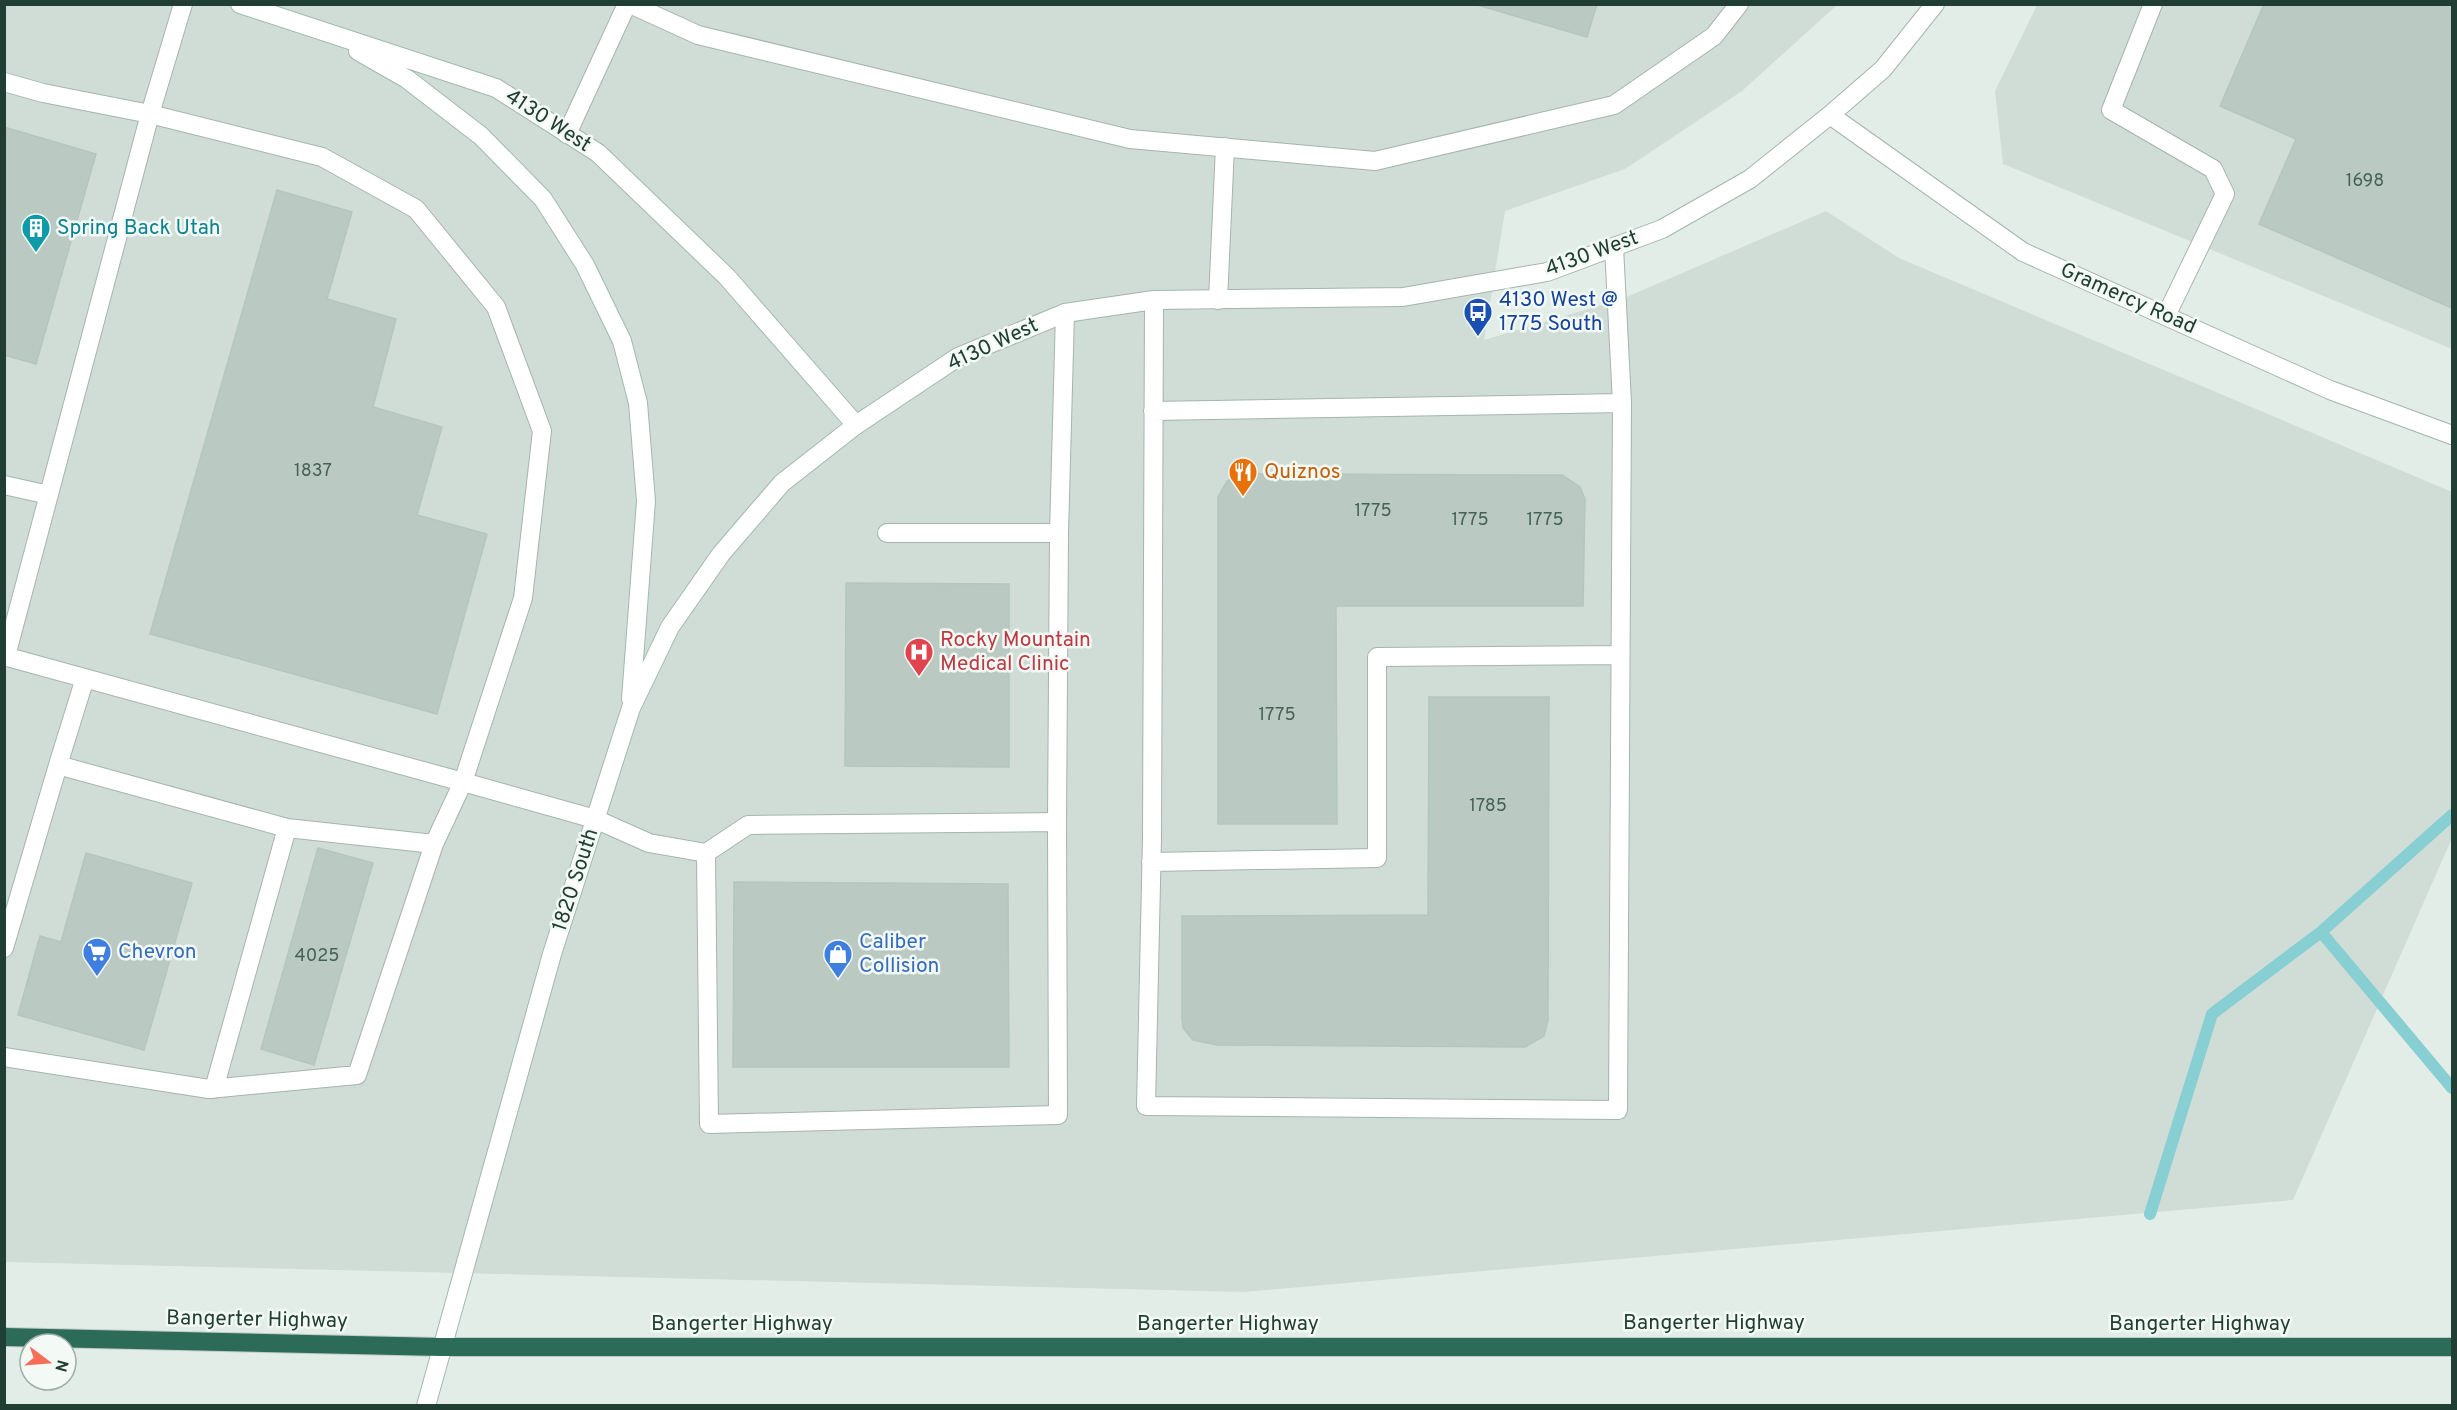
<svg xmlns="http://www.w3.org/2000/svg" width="2457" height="1410" font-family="Overpass,sans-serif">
	<rect width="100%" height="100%" fill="#e2ede7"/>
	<path fill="#d0ddd6" d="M4 5H1837L1742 91 1625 169 1505 211 1484 340 1622 299 1826 211 1899 258 2452 492V838L2293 1200 1244 1292 5 1262Z
		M2037 5H2452V349L2003 164 1995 91Z"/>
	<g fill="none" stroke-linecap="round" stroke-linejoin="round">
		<path stroke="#88cfd3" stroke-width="12" d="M2321 932 2452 1088
			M2150 1214 2212 1014 2321 932 2452 815"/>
	</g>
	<path fill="#bacac2" stroke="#b4c6bd" stroke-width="1.5" d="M1474 4H1597L1587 37Z
		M2264 4H2452V308L2259 224 2296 139 2220 106Z
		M4 127 96 154 36 364 4 355Z
		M277 190 352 212 327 299 396 319 373 407 442 427 417 515 487 534 437 714 150 634Z
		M1242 474 1562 475 1580 487 1585 499 1583 606H1336L1337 824H1218V497L1227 481Z
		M846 583 1009 584V767L845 766Z
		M1429 697H1549L1548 1020 1544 1036 1525 1047 1217 1045 1193 1040 1183 1028 1182 1017V916L1428 915Z
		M318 848 373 863 314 1065 261 1049Z
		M86 853 192 883 144 1050 18 1015 40 936 61 942Z
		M734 882 1008 884 1009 1067H733Z"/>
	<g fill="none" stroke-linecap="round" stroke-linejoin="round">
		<g stroke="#a4b5ae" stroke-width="20">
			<path id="lane" d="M630 4 698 35 1130 139 1375 161 1614 105 1714 36 1739 4
				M2153 4 2111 110 2213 169 2225 194 2166 316
				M4 82 43 93 150 114 322 157 416 209 496 307 542 431 523 598 463 782 595 819 649 843 706 853 709 1124 1058 1115 1057 822
				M567 134 627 4
				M1154 300 1152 838 1146 1106 1618 1110 1622 403 1614 247
				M1218 300 1225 147
				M1153 411 1622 403
				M4 485 49 495
				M887 533H1059
				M4 656 463 782 434 844 287 828 58 765 85 678
				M6 656 150 114 183 4
				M706 853 748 825 1057 822 1059 533 1065 313
				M1151 862 1377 858V657L1620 655
				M4 948 58 765
				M4 1057 209 1089 357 1075 434 844
				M214 1089 287 828"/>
		</g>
		<g stroke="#a4b5ae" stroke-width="20">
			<path id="street" d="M1830 115 2023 252 2330 390 2452 435
				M856 425 958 357 1065 313 1154 300 1403 297 1547 272 1662 229 1750 179 1830 115 1883 69 1935 4"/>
		</g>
		<g stroke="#a0b9ae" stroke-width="20">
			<path id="secondary" d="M240 4 496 88 598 153 727 277 856 425 782 483 721 554 670 627 631 708 552 954 426 1406
				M358 51 407 79 481 136 543 199 585 265 622 341 638 403 646 501 631 699"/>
		</g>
		<g stroke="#c1c9c6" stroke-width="20">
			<path id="highway" d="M4 1337 441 1347H2452"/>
		</g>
		<use href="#lane" stroke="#fff" stroke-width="18"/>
		<use href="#street" stroke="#fff" stroke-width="18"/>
		<use href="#secondary" stroke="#fff" stroke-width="18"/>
		<use href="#highway" stroke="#2c6b58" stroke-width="18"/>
	</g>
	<defs>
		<g id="building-pin" transform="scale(1.5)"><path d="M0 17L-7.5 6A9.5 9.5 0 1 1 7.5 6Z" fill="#0f9aa8" stroke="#f3f9f5"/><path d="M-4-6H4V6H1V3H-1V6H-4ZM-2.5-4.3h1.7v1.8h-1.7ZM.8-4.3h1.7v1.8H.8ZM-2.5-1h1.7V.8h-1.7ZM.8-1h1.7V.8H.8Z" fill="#fff"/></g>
		<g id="bus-pin" transform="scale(1.5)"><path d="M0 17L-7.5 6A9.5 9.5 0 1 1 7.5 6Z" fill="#1a4fb4" stroke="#f3f9f5"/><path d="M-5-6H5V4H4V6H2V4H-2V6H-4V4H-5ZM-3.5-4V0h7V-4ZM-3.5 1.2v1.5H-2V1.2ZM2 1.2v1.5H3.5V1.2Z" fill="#fff"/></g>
		<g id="restaurant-pin" transform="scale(1.5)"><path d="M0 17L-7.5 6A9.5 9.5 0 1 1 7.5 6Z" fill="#e8710a" stroke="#f3f9f5"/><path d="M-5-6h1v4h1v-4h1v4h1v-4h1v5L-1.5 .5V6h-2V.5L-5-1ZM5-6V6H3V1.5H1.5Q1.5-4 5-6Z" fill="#fff"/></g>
		<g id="hospital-pin" transform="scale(1.5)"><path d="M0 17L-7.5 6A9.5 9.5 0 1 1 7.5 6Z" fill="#e0444e" stroke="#f3f9f5"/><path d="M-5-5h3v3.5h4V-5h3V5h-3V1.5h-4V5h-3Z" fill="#fff"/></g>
		<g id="supermarket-pin" transform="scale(1.5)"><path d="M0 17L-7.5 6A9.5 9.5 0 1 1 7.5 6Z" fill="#3f7fe0" stroke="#f3f9f5"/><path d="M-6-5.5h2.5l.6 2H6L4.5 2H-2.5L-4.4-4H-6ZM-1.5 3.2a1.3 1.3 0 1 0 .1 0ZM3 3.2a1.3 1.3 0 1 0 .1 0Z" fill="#fff"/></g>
		<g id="shop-pin" transform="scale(1.5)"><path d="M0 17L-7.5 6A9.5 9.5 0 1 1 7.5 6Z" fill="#3f7fe0" stroke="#f3f9f5"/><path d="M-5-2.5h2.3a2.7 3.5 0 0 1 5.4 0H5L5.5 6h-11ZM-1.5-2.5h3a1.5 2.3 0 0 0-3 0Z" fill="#fff"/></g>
	</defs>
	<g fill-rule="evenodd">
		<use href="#building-pin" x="36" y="228"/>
		<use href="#bus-pin" x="1478" y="312"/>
		<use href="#restaurant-pin" x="1243" y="472"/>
		<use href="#hospital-pin" x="919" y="652"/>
		<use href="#supermarket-pin" x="97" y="952"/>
		<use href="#shop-pin" x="838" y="954"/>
	</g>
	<g text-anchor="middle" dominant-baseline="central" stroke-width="5" stroke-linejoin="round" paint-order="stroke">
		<g font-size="18" fill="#476158">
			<text x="2365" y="181">1698</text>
			<text x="313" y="471">1837</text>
			<text x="1373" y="511">1775</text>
			<text x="1470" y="520">1775</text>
			<text x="1545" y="520">1775</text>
			<text x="1277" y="715">1775</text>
			<text x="1488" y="806">1785</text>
			<text x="317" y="956">4025</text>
		</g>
		<g font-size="21" fill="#213e34" stroke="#f3f9f5">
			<text transform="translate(548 121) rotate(33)">4130 West</text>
			<text transform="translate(1592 254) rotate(-20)">4130 West</text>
			<text transform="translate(2128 299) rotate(24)">Gramercy Road</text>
			<text transform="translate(993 345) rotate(-25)">4130 West</text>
			<text transform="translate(576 880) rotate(-72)">1820 South</text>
			<text transform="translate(257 1320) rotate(1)">Bangerter Highway</text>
			<text x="1714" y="1323">Bangerter Highway</text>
			<text x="742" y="1324">Bangerter Highway</text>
			<text x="1228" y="1324">Bangerter Highway</text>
			<text x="2200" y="1324">Bangerter Highway</text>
		</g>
		<g font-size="21" fill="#0d838f" stroke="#f3f9f5" text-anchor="start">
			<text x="57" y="228">Spring Back Utah</text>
		</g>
		<g font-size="21" fill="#164399" stroke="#f3f9f5" text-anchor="start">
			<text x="1499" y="300">4130 West @<tspan x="1499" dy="24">1775 South</tspan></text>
		</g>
		<g font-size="21" fill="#c56008" stroke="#f3f9f5" text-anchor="start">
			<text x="1264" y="472">Quiznos</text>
		</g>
		<g font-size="21" fill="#be3a42" stroke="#f3f9f5" text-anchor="start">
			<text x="940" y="640">Rocky Mountain<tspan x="940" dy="24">Medical Clinic</tspan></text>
		</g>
		<g font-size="21" fill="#366cbe" stroke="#f3f9f5" text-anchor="start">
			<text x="859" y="942">Caliber<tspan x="859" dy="24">Collision</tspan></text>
			<text x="118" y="952">Chevron</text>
		</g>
	</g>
	<rect width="2457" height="1410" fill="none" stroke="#213e34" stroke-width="12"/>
	<g transform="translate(48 1362) rotate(106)"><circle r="28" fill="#f3f9f5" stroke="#9faea8" stroke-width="1.5"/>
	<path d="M0-4.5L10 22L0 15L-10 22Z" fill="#f66e57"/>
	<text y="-9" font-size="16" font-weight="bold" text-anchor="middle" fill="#213e34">N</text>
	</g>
</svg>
